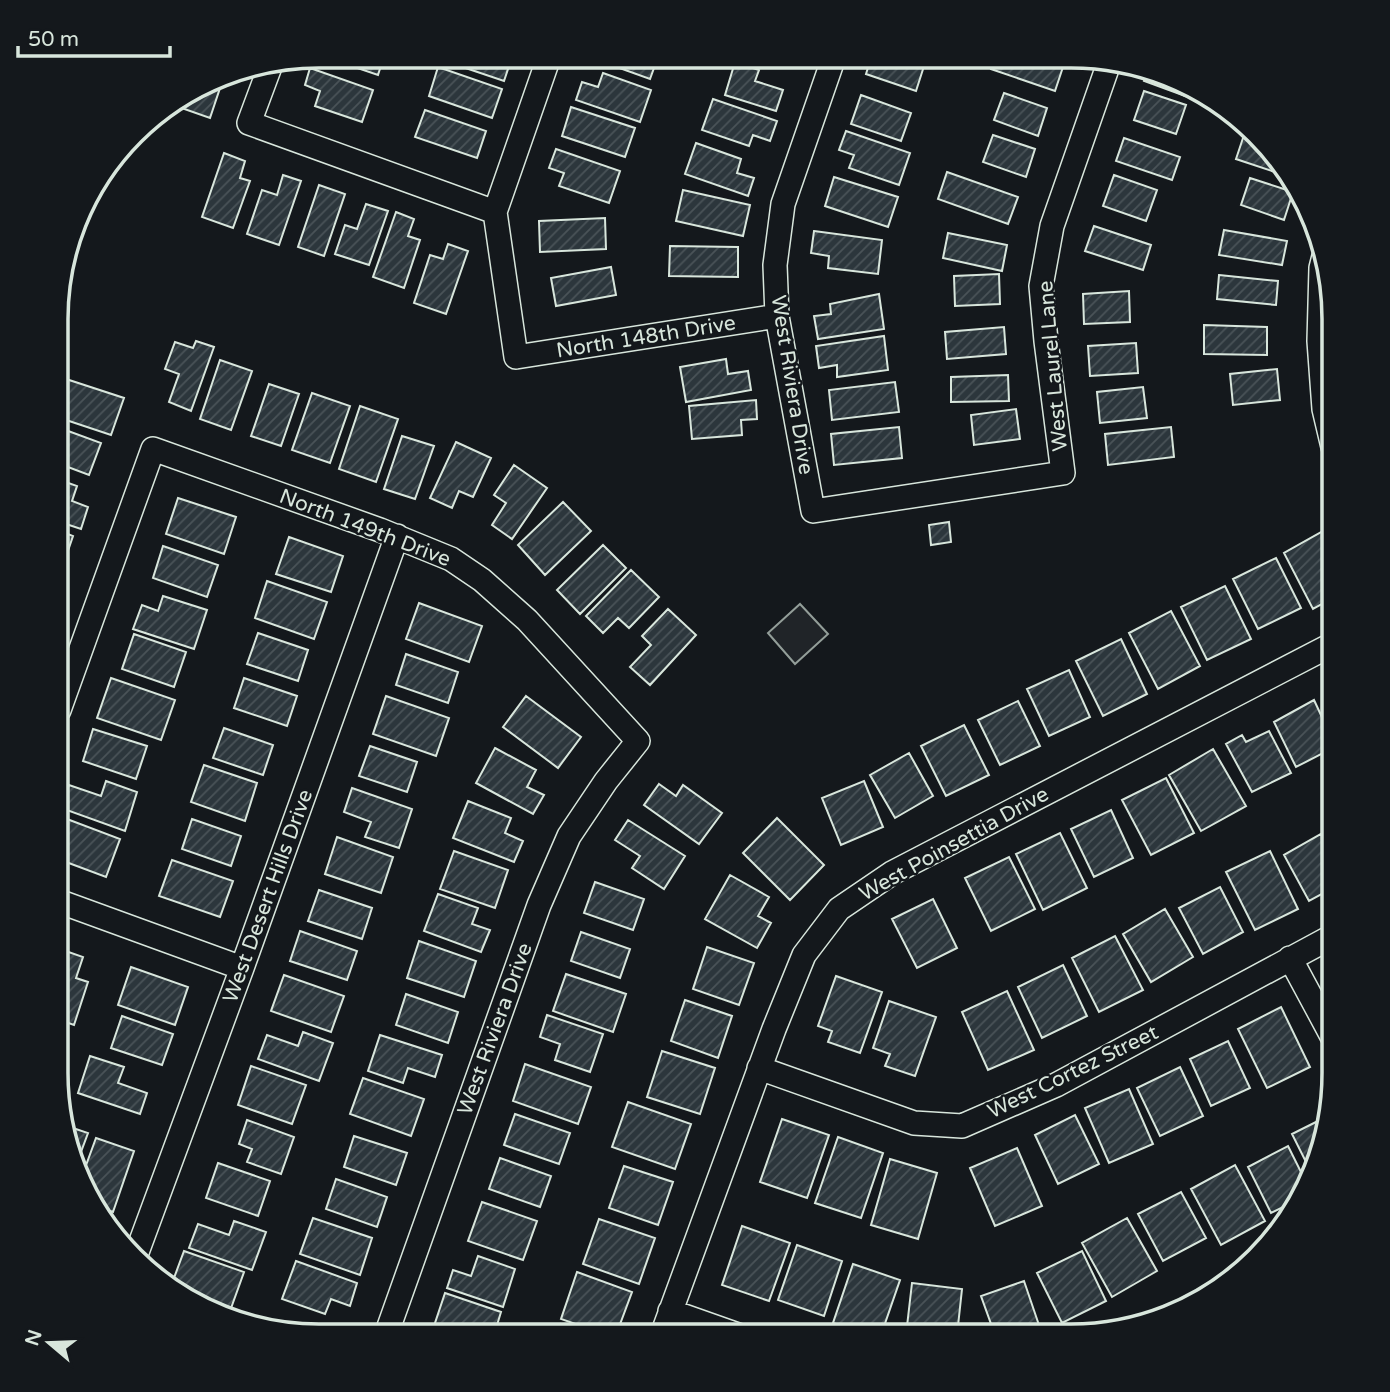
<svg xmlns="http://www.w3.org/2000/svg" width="1390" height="1392" font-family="'Varela Round',sans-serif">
	<defs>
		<pattern id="building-hatch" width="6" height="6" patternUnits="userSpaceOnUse" patternTransform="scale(1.75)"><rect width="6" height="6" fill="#2c363c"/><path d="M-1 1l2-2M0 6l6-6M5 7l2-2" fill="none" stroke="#4a5358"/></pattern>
	</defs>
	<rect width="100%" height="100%" fill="#14181c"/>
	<path fill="#202428" stroke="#939e99" stroke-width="2" d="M800 604 828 634 795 664 768 633Z"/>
	<path fill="url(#building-hatch)" stroke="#d8e6dc" stroke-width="2" d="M322 56H384L378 75Z
		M440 56 512 57 504 81 439 59Z
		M589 57H658L650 79Z
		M871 58H909L925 63 916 91 866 74Z
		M994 58H1036L1063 67 1055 91 991 69Z
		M735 62 759 70 755 81 783 90 776 111 725 95Z
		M438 67 502 89 492 118 429 96Z
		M310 68 373 90 362 122 315 106 320 91 305 85Z
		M1147 72 1188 87 1185 96 1144 81Z
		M603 73 651 90 640 122 576 100 582 82 598 87Z
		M210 84 220 88 210 118 173 105Z
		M1144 91 1186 105 1176 134 1134 120Z
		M1004 93 1047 108 1038 136 994 120Z
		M861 95 911 113 901 141 851 124Z
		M713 99 777 121 770 141 753 135 749 146 702 130Z
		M571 107 635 128 625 157 562 136Z
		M425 110 486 131 477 158 415 137Z
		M846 131 910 153 899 185 849 168 854 155 839 150Z
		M1245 132 1252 135 1280 159 1290 177 1236 159Z
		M993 135 1035 149 1026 177 983 162Z
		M1124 138 1180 157 1172 180 1116 161Z
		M696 143 741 159 737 173 754 178 748 196 685 174Z
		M556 149 620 171 609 203 559 186 564 173 549 168Z
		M224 153 245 161 240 178 250 181 233 228 202 217Z
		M947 172 1018 197 1008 224 938 199Z
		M283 175 301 181 279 245 247 234 262 190 277 195Z
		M1114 175 1157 190 1146 221 1103 206Z
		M834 177 898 197 888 227 825 206Z
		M1250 178 1293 192 1284 220 1241 205Z
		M319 185 345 194 324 256 298 247Z
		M683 190 750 205 743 236 676 221Z
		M366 204 388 211 369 265 335 254 345 225 357 229Z
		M396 212 414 219 408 236 420 240 404 288 373 277Z
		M605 218 606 249 540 252 539 221Z
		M1094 226 1151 245 1143 270 1085 251Z
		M1224 230 1287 241 1282 265 1219 255Z
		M814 231 882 240 878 274 828 268 829 256 811 253Z
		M948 233 1007 245 1002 271 943 258Z
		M448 244 468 251 446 314 414 303 430 255 443 259Z
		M670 246 738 247V277L669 276Z
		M611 267 616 295 556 306 551 278Z
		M999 274 1000 304 955 306 954 276Z
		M1219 275 1278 281 1276 305 1217 299Z
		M1129 291 1130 322 1084 324 1083 294Z
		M879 294 884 329 818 339 814 316 831 314 830 304Z
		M1204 325 1267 327V355L1204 354Z
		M1004 327 1006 354 947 359 945 332Z
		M884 336 888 370 837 377V365L819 368 816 346Z
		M196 341 214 347 191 411 169 402 179 374 165 369 175 342 193 348Z
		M1136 343 1138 373 1090 376 1088 346Z
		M726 359 728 374 748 371 751 390 686 402 680 367Z
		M220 360 252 371 231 430 200 419Z
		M1277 369 1280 400 1233 405 1230 374Z
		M1008 375 1009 401 951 402V377Z
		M63 378 124 398 111 435 60 418V385Z
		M895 382 899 412 832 420 829 390Z
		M269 384 299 394 281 446 251 436Z
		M1143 387 1147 418 1100 423 1097 392Z
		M312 393 350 406 330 463 292 450Z
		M756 400 757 419 741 420 742 435 692 439 689 406Z
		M360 406 398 419 376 482 339 469Z
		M1016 409 1020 439 974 445 971 415Z
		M899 427 902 458 834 465 831 434Z
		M1171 427 1174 457 1108 465 1105 434Z
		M60 428 101 443 89 475 60 464Z
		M402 436 434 446 415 499 384 489Z
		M456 442 491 458 473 497 459 491 452 508 430 498Z
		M514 465 547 488 512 539 492 525 506 503 494 495Z
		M60 480 77 486 72 501 88 507 81 529 60 522Z
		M178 498 236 517 224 554 166 534Z
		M563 502 591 531 545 575 518 545Z
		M949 522 951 542 931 545 929 525Z
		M1325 530 1333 547V598L1313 609 1284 553Z
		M60 531 73 536 60 574H59Z
		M289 537 343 556 331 592 276 574Z
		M603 545 626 568 580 614 557 590Z
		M163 546 218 565 207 597 153 578Z
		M1276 558 1301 608 1258 629 1233 579Z
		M631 570 659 597 629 628 618 618 603 633 586 616Z
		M267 581 327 602 314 639 255 618Z
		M1225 586 1251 639 1207 660 1181 607Z
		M163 596 207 610 194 649 133 629 142 605 158 611Z
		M419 603 482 626 469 662 406 639Z
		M668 609 696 635 650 685 630 667 651 645 642 636Z
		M1171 611 1200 666 1158 689 1129 633Z
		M258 633 308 650 298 681 247 664Z
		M134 634 186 652 174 687 122 669Z
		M1121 639 1147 694 1103 716 1076 661Z
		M406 654 458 672 448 703 396 685Z
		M1069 670 1090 717 1049 736 1027 689Z
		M111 678 175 700 161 740 97 718Z
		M244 678 297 696 287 726 234 708Z
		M386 696 449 718 436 756 373 734Z
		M526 696 581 737 558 768 503 727Z
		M1314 700 1333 741V748L1296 767 1274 722Z
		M1018 701 1040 746 1000 765 978 720Z
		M964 725 989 775 946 796 921 746Z
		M224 728 273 745 263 775 213 758Z
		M93 729 147 746 136 779 83 761Z
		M1269 731 1291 773 1252 792 1226 744 1242 735 1246 742Z
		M370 746 417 762 407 792 359 776Z
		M495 748 536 770 527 787 544 795 533 814 476 783Z
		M1213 749 1246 806 1201 831 1169 775Z
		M909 753 933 796 895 818 870 775Z
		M204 765 257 783 245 821 191 802Z
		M1166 778 1194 833 1151 855 1122 800Z
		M106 781 137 792 125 831 61 808 69 785 101 796Z
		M864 781 883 827 841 845 822 798Z
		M659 784 676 796 683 785 722 813 699 844 644 805Z
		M352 788 412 809 399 848 365 837 371 822 344 812Z
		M468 801 511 818 505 833 523 841 514 862 453 838Z
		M1111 810 1133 858 1094 877 1071 829Z
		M59 816 120 839 106 877 58 859Z
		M777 818 824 865 790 900 743 853Z
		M192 819 241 836 231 866 182 849Z
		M628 820 685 856 664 889 632 868 640 856 615 840Z
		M1060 833 1087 888 1043 910 1016 854Z
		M1321 834 1333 857V888L1309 901 1284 855Z
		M337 837 393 857 381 893 325 874Z
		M454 851 508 870 495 908 440 889Z
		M1270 851 1298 909 1255 930 1226 872Z
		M1009 857 1035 909 991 931 965 878Z
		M172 860 233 881 220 917 159 896Z
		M730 875 769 897 758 916 771 923 757 948 705 919Z
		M595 882 644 899 633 930 584 913Z
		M1220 887 1243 932 1203 954 1179 908Z
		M319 890 372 908 362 939 308 921Z
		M438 894 478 908 472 924 490 930 481 952 424 931Z
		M933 899 957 948 917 968 892 919Z
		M1165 909 1193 957 1151 982 1123 934Z
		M300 931 357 951 347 980 290 961Z
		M581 932 630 949 620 978 571 961Z
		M1115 936 1143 990 1099 1012 1072 958Z
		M419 941 476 961 464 997 407 978Z
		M707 947 754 963 739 1005 693 989Z
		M60 949 83 957 76 978 88 982 74 1025 57 1019V956Z
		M1063 965 1087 1016 1042 1038 1018 987Z
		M131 967 188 987 175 1025 118 1005Z
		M566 974 626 994 613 1032 553 1011Z
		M284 975 344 996 331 1032 271 1011Z
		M836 976 882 992 860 1053 828 1042 832 1031 818 1026Z
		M1007 991 1034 1050 988 1070 962 1012Z
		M406 994 458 1012 448 1043 396 1025Z
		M685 1000 732 1016 718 1058 671 1041Z
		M889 1001 936 1017 915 1076 885 1066 890 1054 873 1048Z
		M1281 1007 1310 1067 1267 1088 1238 1029Z
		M547 1015 603 1034 590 1072 555 1060 560 1044 540 1037Z
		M122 1016 173 1034 162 1065 111 1048Z
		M303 1032 333 1043 319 1081 258 1059 267 1035 298 1046Z
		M380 1035 442 1055 435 1077 408 1068 403 1083 368 1071Z
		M1228 1041 1250 1088 1211 1106 1190 1059Z
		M662 1051 715 1068 700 1114 647 1097Z
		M90 1056 124 1067 118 1083 147 1093 140 1114 78 1093Z
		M525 1064 591 1087 578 1124 513 1101Z
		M251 1066 306 1085 292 1124 238 1105Z
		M1180 1067 1203 1116 1160 1136 1137 1088Z
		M363 1078 424 1099 411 1136 350 1114Z
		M1129 1089 1153 1144 1109 1163 1085 1108Z
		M628 1102 691 1124 675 1169 612 1147Z
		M515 1114 570 1133 559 1164 504 1145Z
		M1075 1115 1099 1164 1058 1184 1035 1135Z
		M1326 1117 1311 1172 1292 1134Z
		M782 1119 829 1135 807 1198 760 1182Z
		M247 1120 294 1137 281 1174 247 1162 252 1149 239 1144Z
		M64 1125 88 1133 75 1168 70 1158Z
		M354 1136 407 1153 396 1185 344 1167Z
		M838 1137 883 1153 861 1218 815 1203Z
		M96 1138 134 1151 113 1212 96 1206 81 1179Z
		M1288 1146 1308 1186 1307 1190 1298 1200 1271 1213 1248 1167Z
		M1017 1148 1042 1206 995 1226 970 1168Z
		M500 1158 551 1176 540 1207 489 1189Z
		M890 1159 937 1173 918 1239 871 1225Z
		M218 1163 270 1181 258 1216 206 1198Z
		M1235 1165 1265 1221 1221 1245 1191 1189Z
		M624 1166 673 1182 658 1225 609 1208Z
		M336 1179 387 1197 377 1227 326 1209Z
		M1181 1192 1206 1238 1163 1261 1138 1214Z
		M482 1202 537 1221 523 1260 468 1241Z
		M313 1218 372 1238 360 1275 300 1254Z
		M1127 1218 1157 1271 1112 1297 1082 1243Z
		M599 1219 655 1238 639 1284 583 1264Z
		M234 1221 266 1232 252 1270 189 1248 198 1224 229 1235Z
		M742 1226 790 1243 769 1301 722 1285Z
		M797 1245 842 1261 824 1316 778 1300Z
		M184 1251 244 1272 230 1311 179 1293 171 1286Z
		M1082 1251 1106 1301 1062 1323 1037 1273Z
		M478 1256 515 1269 503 1307 447 1288 453 1270 471 1276Z
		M296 1261 357 1283 350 1306 331 1299 325 1314 282 1299Z
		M853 1264 900 1280 881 1335H867L833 1323Z
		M577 1272 632 1292 616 1335H607L561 1319Z
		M1024 1281 1041 1331 1026 1335H995L981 1296Z
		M912 1283 962 1289 957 1335H906Z
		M445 1293 501 1312 494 1335H440L432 1332Z
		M561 1324 594 1335H556Z"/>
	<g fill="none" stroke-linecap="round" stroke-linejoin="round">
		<g stroke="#d8e6dc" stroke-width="26">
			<path id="minor" d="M549 57 495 212 516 357 777 316
				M834 57 783 204 775 265 777 316 813 511 1063 473 1046 341 1041 286 1052 226 1110 60
				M271 64 249 123 495 212
				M1324 256 1321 268 1319 341 1324 409 1333 447
				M59 710 153 449 380 530 451 559 482 580 527 620 638 741 606 781 569 836 539 905 386 1335
				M58 901 242 968
				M1290 958 1333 1038
				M759 1068 914 1123 962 1126 1056 1085 1333 936
				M136 1255 242 968 397 536
				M670 1311 738 1335
				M662 1335 774 1029 804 955 839 909 892 873 1333 644"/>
		</g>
		<use href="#minor" stroke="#14181c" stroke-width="23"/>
	</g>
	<g text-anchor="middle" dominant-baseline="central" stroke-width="5" stroke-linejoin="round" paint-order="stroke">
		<g font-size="21" fill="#d8e6dc" stroke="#14181c">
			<text transform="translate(646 337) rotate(-9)">North 148th Drive</text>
			<text transform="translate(1053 366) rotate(-95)">West Laurel Lane</text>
			<text transform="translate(792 385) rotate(81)">West Riviera Drive</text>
			<text transform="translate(365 528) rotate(21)">North 149th Drive</text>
			<text transform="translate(954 844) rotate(-29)">West Poinsettia Drive</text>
			<text transform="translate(268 896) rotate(-70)">West Desert Hills Drive</text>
			<text transform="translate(495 1029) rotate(-70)">West Riviera Drive</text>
			<text transform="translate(1073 1072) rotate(-26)">West Cortez Street</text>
		</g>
	</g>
	<path d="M0 0H1390V1392H0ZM319 68H1071A251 251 0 0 1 1322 319V1073A251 251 0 0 1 1071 1324H319A251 251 0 0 1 68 1073V319A251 251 0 0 1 319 68Z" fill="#14181c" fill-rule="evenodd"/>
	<path fill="none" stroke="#d8e6dc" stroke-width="3.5" d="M319 68H1071A251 251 0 0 1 1322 319V1073A251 251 0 0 1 1071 1324H319A251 251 0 0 1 68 1073V319A251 251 0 0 1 319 68Z"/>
	<g transform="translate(49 1343) rotate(289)" stroke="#14181c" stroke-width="5" paint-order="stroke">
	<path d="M0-5L12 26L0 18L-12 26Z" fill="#d8e6dc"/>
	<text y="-10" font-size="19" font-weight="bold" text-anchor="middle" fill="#d8e6dc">N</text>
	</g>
	<path d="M18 46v10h152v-10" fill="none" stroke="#d8e6dc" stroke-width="3.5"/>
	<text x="28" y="46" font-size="21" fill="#d8e6dc" stroke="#14181c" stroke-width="5" paint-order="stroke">50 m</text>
</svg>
